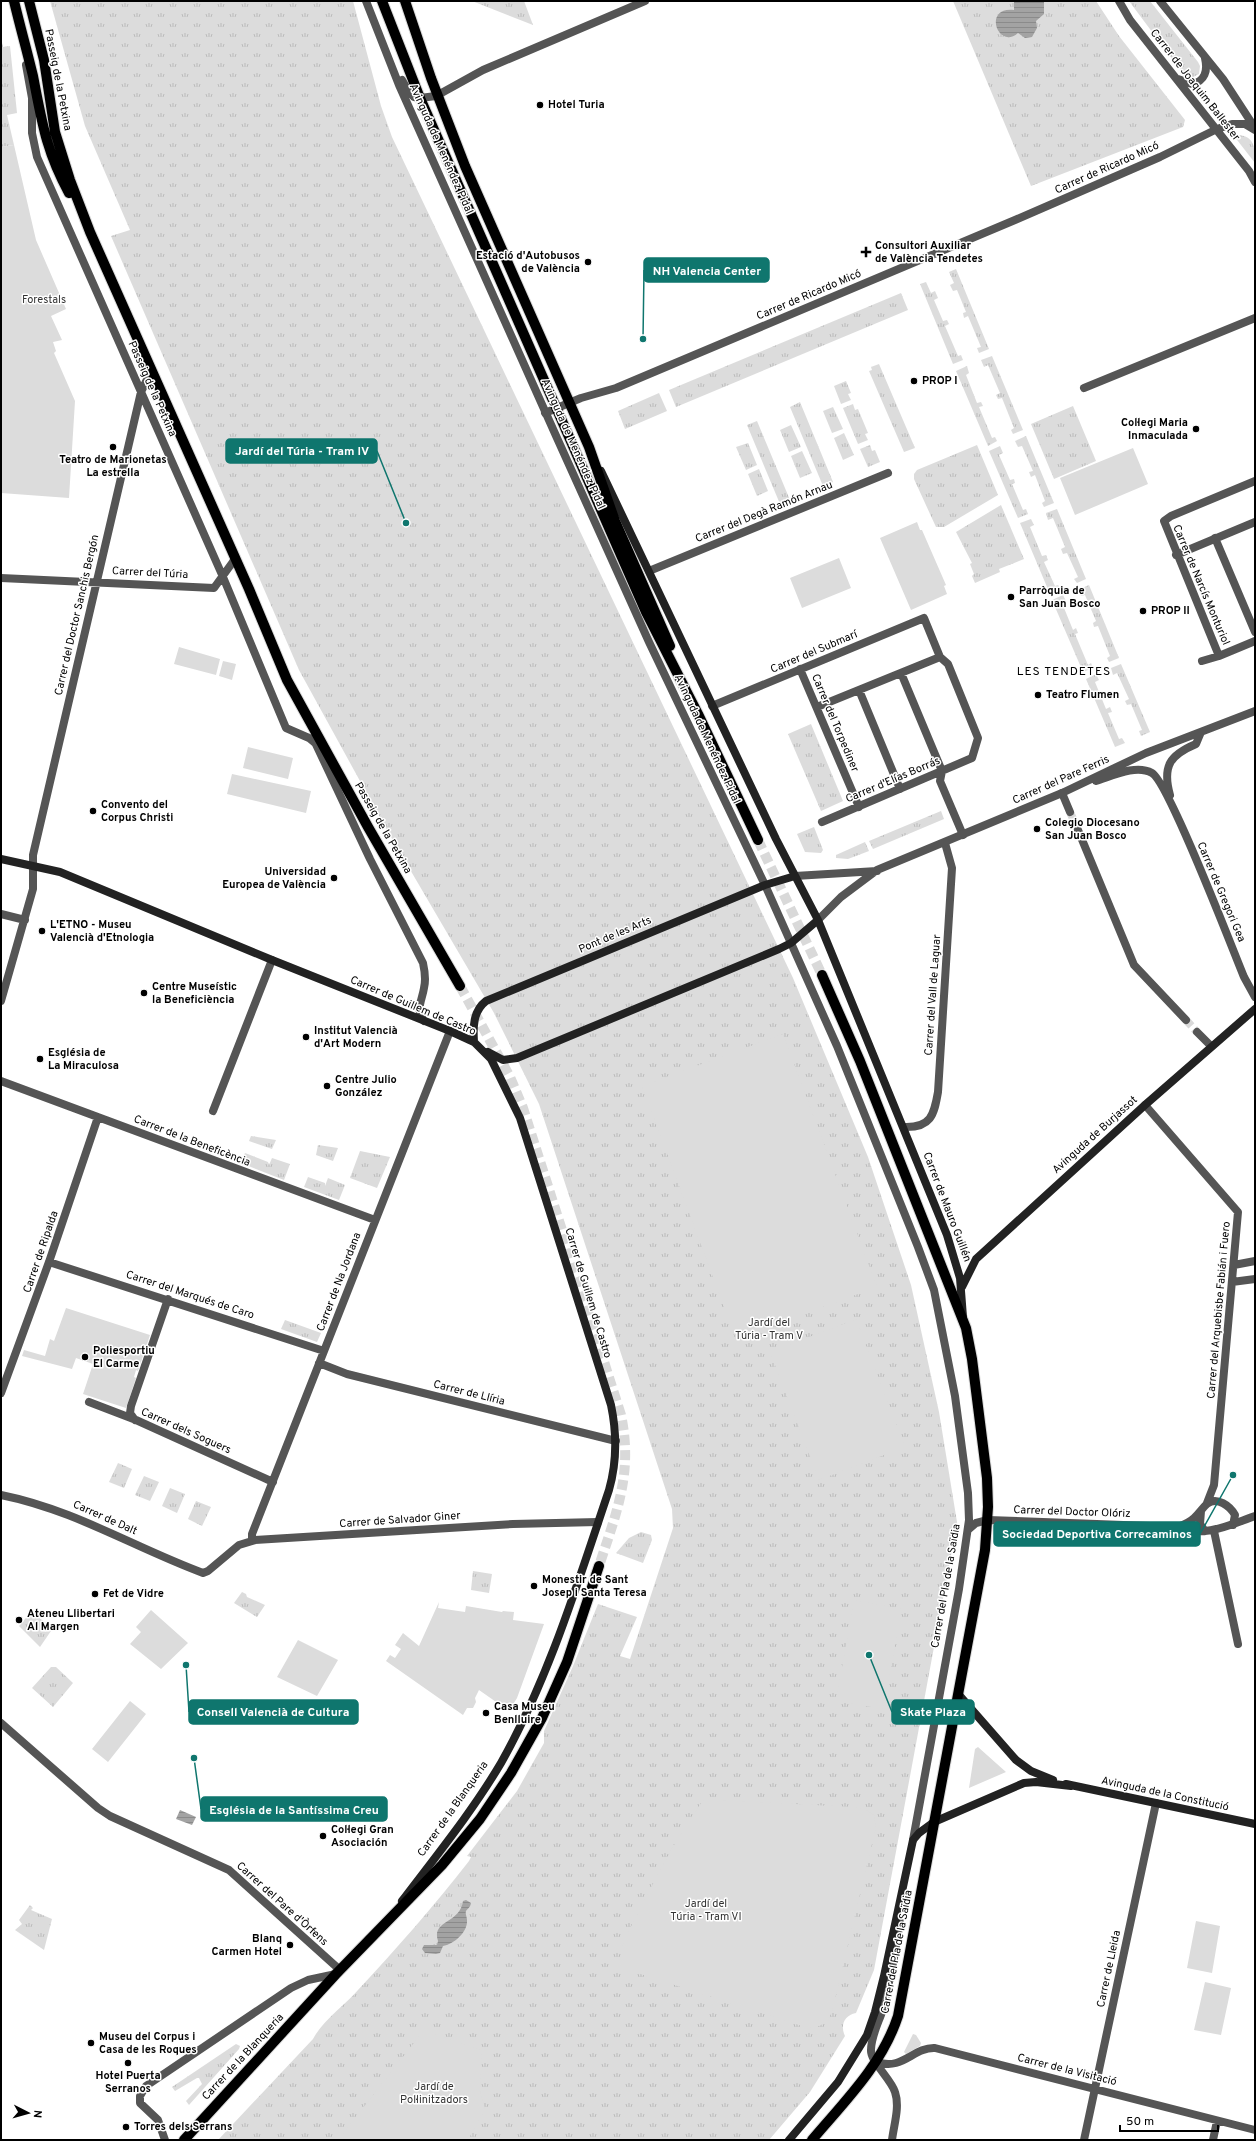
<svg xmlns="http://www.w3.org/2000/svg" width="1256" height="2141" font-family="Overpass,sans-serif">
	<defs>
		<pattern id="grass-tufts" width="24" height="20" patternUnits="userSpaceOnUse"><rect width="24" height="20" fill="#dcdcdc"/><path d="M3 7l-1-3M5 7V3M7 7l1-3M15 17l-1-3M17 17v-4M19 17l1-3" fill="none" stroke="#bbb"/></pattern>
		<pattern id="water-rules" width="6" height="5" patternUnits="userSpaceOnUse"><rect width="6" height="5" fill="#a3a3a3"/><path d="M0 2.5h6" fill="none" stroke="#8b8b8b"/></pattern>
	</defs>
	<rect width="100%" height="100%" fill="#fff"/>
	<path fill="url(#grass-tufts)" d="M50 1H353L381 106 392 137 793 978 868 1157 911 1285 939 1412 957 1522 955 1534 874 1970 856 2013C844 2015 840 2026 845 2036L810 2092 769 2140H218L313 2039C323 2020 344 2006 358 1990 397 1948 434 1906 469 1861L471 1857 467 1856 517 1791 544 1743V1731L573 1666 598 1604 637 1617 620 1656 630 1659 673 1528 672 1509 539 1104 494 1013 388 832 299 670 111 236 130 230 85 126Z
		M472 1H524L533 25Z
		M953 1H1096L1119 36 1185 120 1183 127 1031 186Z
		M1129 1H1150L1198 62 1200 66 1199 74 1191 78 1182 72Z
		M1 37 3 47 10 46 17 113 7 115 14 145 1 147Z
		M1237 135C1255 135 1255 149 1255 163L1234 136Z
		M956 269 989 349 979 353 977 348 981 347 968 316 964 318 963 313 966 312 957 290 953 291 950 285 954 283 949 272Z
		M926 282 931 293 935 291 938 298 934 300 943 321 947 320 949 324 945 326 958 356 961 355 963 360 953 364 920 284Z
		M901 293 908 310 676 407 669 390Z
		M992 356 1023 430 1013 434 1011 430 1014 428 1002 398 998 399 996 395 1000 393 988 365 984 367 981 360Z
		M879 364 915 448 904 452 869 371 872 370 871 367Z
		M967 366 969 373 966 375 977 403 981 402 983 406 979 407 992 438 995 437 997 441 988 446 956 371Z
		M846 381 851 393 848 394 851 400 841 404 834 386Z
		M659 393 667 411 625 429 618 411Z
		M800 402 833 482 823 486 790 407Z
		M853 404 855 410 858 409 868 433 865 434 868 440 858 444 843 408Z
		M1073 406 1096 461 1054 479 1031 424Z
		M833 407 843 429 832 433 823 411Z
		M757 421 790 500 780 504 747 425Z
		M791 425 801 447 789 452 780 430Z
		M844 433 854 455 843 460 834 438Z
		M1026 436 1054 503 1044 507 1042 503 1045 501 1035 475 1031 477 1029 472 1033 471 1022 446 1018 447 1015 441Z
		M748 443 757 465 746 470 736 447Z
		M870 445 872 451 875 450 880 462 868 467 860 449Z
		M977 445 998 495 944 527H936L914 479V474L917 470Z
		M1000 446 1003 453 999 455 1010 480 1014 479 1015 483 1012 484 1023 510 1026 509 1028 514 1018 518 989 451Z
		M802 451 812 473 800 478 791 456Z
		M759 469 768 491 757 496 748 474Z
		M1001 505 1024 559 999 569 1000 572 975 583 972 576 974 574 970 564 972 563 956 532Z
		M1057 509 1086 579 1077 583 1074 579 1078 577 1067 553 1063 554 1061 549 1065 547 1053 518 1048 520 1046 513Z
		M1031 519 1034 525 1030 527 1042 556 1046 555 1048 560 1044 562 1055 586 1058 585 1060 590 1050 594 1020 523Z
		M1089 585 1119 658 1109 662 1107 658 1110 656 1098 626 1094 627 1093 623 1096 621 1085 595 1081 596 1078 590Z
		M1063 595 1066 601 1062 603 1073 630 1076 628 1078 633 1075 634 1088 665 1091 663 1093 668 1083 672 1052 600Z
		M1121 664 1150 732 1141 736 1139 731 1142 730 1131 704 1127 705 1125 701 1129 699 1117 673 1113 675 1111 668Z
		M1096 674 1099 680 1095 682 1106 709 1110 707 1112 712 1108 713 1119 739 1122 738 1125 743 1115 747 1086 679Z
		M811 724 843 801 821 811 788 734Z
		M941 811 944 819 873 849 869 841Z
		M814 827 823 850 821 853 805 852 797 834Z
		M865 842 869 851 848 859 836 858V855Z
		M251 1136 276 1140 272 1149 249 1141Z
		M318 1145 338 1148 333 1161 316 1155Z
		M360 1151 390 1157 377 1188 350 1178Z
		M245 1153 268 1162 269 1165 272 1158 290 1164 284 1180 241 1163Z
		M308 1177 325 1183V1186L328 1178 345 1185 339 1200 304 1187Z
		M285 1320 321 1333 317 1342 281 1329Z
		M118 1463 132 1469 124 1488 109 1482Z
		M144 1476 159 1482 150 1501 135 1495Z
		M170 1488 185 1494 177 1513 162 1506Z
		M196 1501 211 1507 202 1526 188 1519Z
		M641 1532 651 1535 652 1540 643 1563 616 1553 629 1538Z
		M473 1571 492 1574 489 1593 471 1590Z
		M242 1592 246 1594 247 1597 265 1605 257 1617 234 1603Z
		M31 1612 53 1628 40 1647 19 1626Z
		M51 1667H56L73 1683 53 1707 32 1688Z
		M30 1905 33 1908 31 1910 52 1919 44 1950 15 1930 22 1924 19 1920Z
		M236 2044 240 2046 239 2049 189 2105 186 2101 202 2084 199 2078H197L175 2091 172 2087Z"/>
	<path fill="#dcdcdc" d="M14 145 36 240 66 309 51 316 62 340 53 342 56 351 54 353 75 401 69 498 1 493V147Z
		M1133 448 1148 484 1075 515 1060 478Z
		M917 522 920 530H922L946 585 944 586 947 594 911 610 880 538Z
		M839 558 851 588 802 608 790 578Z
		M179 647 220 659 216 675 174 664Z
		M223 661 236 664 232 680 219 676Z
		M248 747 293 758 288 779 243 768Z
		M232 774 311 791 306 813 227 794Z
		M783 1034 877 1287 736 1339 642 1086Z
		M66 1308 150 1335 138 1371 136 1370 134 1377 136 1378 126 1408 83 1394 93 1364 76 1358 72 1369 22 1356 24 1350 45 1356 50 1339 54 1341Z
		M856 1319 905 1447 819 1480 770 1352Z
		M854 1600 902 1609 883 1709 836 1701Z
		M439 1602 438 1608 465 1612 466 1606 502 1612 503 1611 514 1612 513 1620 544 1624 517 1698 509 1711 479 1690 475 1698 476 1702 473 1708H467L463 1715 386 1661 390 1655 395 1658 401 1649 395 1645 403 1633 419 1646Z
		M151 1610 188 1643 161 1669 130 1644 141 1632 136 1627Z
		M298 1640 338 1660 317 1696 277 1677Z
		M130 1701 146 1714 108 1762 92 1749Z
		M978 1747 1006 1772 969 1788 975 1749Z
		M704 1799 852 1807 865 1809 874 1815 876 1827 832 2012C826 2025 819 2028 805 2027L631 1971 624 1966 621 1951 625 1938C650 1891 672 1842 704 1799Z
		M1196 1921 1220 1926 1212 1973 1187 1968Z
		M1205 1982 1231 1988 1221 2035 1194 2030Z
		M424 2030 482 2050 480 2091 485 2109 468 2140H338Z
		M913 2034 916 2035 921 2043 920 2046 906 2054 904 2052Z"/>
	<path fill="url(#water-rules)" d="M1014 1H1044V14L1036 21 1037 28 1032 37 1025 38 1018 33C998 51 982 6 1014 10Z
		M180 1810 196 1817 192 1825 176 1819Z
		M466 1900 471 1903C470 1908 468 1908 466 1911 465 1914 467 1917 467 1920 468 1932 454 1944 443 1946L440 1953 436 1954 425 1953 422 1949 424 1945H437L438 1941C431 1920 460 1924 463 1901Z"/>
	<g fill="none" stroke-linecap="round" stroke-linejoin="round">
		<path stroke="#d9d9d9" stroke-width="8" stroke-dasharray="8 4" stroke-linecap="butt" d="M1070 812 1078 830
			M1186 1020 1197 1032"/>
		<path stroke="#d9d9d9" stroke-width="10" stroke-dasharray="10 5" stroke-linecap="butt" d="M758 840 822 975
			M460 986 510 1077 523 1108 621 1415C633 1473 617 1511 599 1566"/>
		<g stroke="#dbdbdb" stroke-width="12">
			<path id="primary" d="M14 1C20 26 27 51 33 76 42 122 46 151 69 193
				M29 1 44 60 55 132 70 180 90 232 249 589 287 680 368 827 460 986
				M382 1 420 98 646 612 698 714 758 840
				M405 1 431 78 465 166 589 447 615 521 670 646
				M184 2140 336 1974 442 1865 480 1819 511 1773 542 1718 567 1662 599 1566
				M812 2140C845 2101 882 2065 898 2016L985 1550 988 1507 987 1478 972 1359 966 1328 860 1061 822 975"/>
		</g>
		<path stroke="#555" stroke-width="8" d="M366 1 399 85 557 438 649 642 765 885 837 1046 918 1247 934 1290 955 1396 968 1493 969 1520 959 1589 913 1840
			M26 65 32 98V133L37 157 223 577 286 728 309 738 315 743
			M402 80 407 89 414 97 420 98 436 96 483 70 645 1
			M1084 388 1255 318
			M1215 538 1255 632
			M1176 555 1255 522
			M649 571 888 473
			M1 578 214 588 235 559
			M1219 656 1164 521 1171 516 1255 481
			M1202 661 1219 656 1255 641
			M800 669 859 807
			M901 673 942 771 940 781 963 835
			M859 690 900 789
			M712 706 924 618 940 657 948 664 978 738 972 758 822 822
			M817 707 940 657
			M313 738 370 859 423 963C425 972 426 980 424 988 422 1001 415 1010 424 1021
			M1062 793 1070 812
			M1078 830 1134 965 1186 1020
			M1 914 25 920
			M1 1001 33 889V855L141 392 151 371
			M1197 1032 1211 1046
			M1 1081 375 1220
			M1145 1105 1238 1212 1214 1485 1207 1503
			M213 1111 272 960
			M904 1127C931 1128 934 1115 938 1092L952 868 945 843
			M49 1262 324 1351
			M1234 1265 1255 1261
			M1232 1282 1255 1279
			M319 1363 347 1374 616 1441
			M1 1393 49 1262 98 1117
			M89 1402 136 1420 273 1482
			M135 1420 130 1413 131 1406 168 1299
			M1 1495C75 1510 133 1547 203 1573L208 1571 239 1545 255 1540 513 1524 598 1522
			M1201 1511 1200 1524 1205 1531
			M1177 1527C1183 1525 1189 1523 1194 1518 1199 1514 1202 1508 1207 1504 1217 1496 1230 1506 1235 1515L1233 1525
			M969 1529 976 1523 988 1520 1177 1527C1205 1538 1229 1525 1255 1516
			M1214 1531 1238 1644
			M255 1540 252 1538V1534L450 1031
			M1 1723 98 1808 110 1816 229 1870 340 1970
			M877 2062C903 2071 913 2047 935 2048L1255 2130
			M165 2140 158 2120 140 2103V2096L146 2086 291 1988 308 1980 336 1974
			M892 2140C894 2124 900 2107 895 2092 891 2079 870 2061 871 2050 871 2036 879 2022 883 2009 890 1979 897 1948 900 1918
			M1084 2140 1156 1803
			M1213 2140 1217 2121"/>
		<path stroke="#555" stroke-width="8" d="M1119 1 1130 20 1249 171 1255 182
			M1160 1 1223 79 1255 128
			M1178 79 1192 84C1205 81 1208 71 1205 58
			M545 413 581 398 616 388 1015 220 1160 157 1217 129 1232 124H1245L1255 130
			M1096 781C1112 776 1136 764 1152 773 1169 783 1232 948 1244 977L1255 997
			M1170 795C1162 766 1170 755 1196 744L1201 732
			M795 876 877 871
			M818 920 841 897 877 870 1062 793 1146 753 1255 711"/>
		<path stroke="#222" stroke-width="8" d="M601 471 776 839 818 920 947 1235 960 1278 963 1317
			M1 859 60 872 272 960 450 1031 474 1042 491 1059 520 1118 611 1405C617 1434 617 1462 609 1490 578 1582 549 1678 501 1763 472 1812 436 1856 402 1901
			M474 1042C473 1027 473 1011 486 1001L765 885 795 876
			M488 1052 503 1060 517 1058 779 949 791 943 818 920
			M962 1287 976 1259 1145 1105 1255 1009
			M959 1695 1016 1760 1031 1771 1053 1780
			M1066 1784 1255 1824
			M789 2140 838 2082 867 2035 875 2012 884 1976 913 1840 919 1833 934 1822 1024 1783 1036 1782 1071 1786"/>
		<use href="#primary" stroke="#000" stroke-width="10"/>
	</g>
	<g fill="#000" stroke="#fff" stroke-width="1.5">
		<circle cx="540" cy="105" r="4"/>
		<path d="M864 246h4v4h4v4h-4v4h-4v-4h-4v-4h4z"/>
		<circle cx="588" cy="262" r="4"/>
		<circle cx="914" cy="381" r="4"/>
		<circle cx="1196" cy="429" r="4"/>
		<circle cx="113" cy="447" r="4"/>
		<circle cx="1011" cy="597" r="4"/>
		<circle cx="1143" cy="611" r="4"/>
		<circle cx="1038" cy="695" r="4"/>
		<circle cx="93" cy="811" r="4"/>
		<circle cx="1037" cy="829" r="4"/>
		<circle cx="334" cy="878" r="4"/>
		<circle cx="42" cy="931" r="4"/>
		<circle cx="144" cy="993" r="4"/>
		<circle cx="306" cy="1037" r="4"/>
		<circle cx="40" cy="1059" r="4"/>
		<circle cx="327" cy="1086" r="4"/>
		<circle cx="85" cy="1357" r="4"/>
		<circle cx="534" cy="1586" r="4"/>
		<circle cx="95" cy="1594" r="4"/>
		<circle cx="19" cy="1620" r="4"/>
		<circle cx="486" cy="1713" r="4"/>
		<circle cx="323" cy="1836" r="4"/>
		<circle cx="290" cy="1945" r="4"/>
		<circle cx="91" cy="2043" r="4"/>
		<circle cx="128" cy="2063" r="4"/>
		<circle cx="126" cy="2127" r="4"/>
	</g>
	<g text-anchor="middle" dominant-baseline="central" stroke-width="3" stroke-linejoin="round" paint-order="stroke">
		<g font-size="11" fill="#000" stroke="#fff">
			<text transform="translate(58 80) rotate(79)">Passeig de la Petxina</text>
			<text transform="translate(1195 85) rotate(52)">Carrer de Joaquim Ballester</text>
			<text transform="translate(441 149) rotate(66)">Avinguda de Menéndez Pidal</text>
			<text transform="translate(1107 168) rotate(-24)">Carrer de Ricardo Micó</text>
			<text transform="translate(809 295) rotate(-23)">Carrer de Ricardo Micó</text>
			<text transform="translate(152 389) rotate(66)">Passeig de la Petxina</text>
			<text transform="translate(573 444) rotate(66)">Avinguda de Menéndez Pidal</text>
			<text transform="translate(764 512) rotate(-22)">Carrer del Degà Ramón Arnau</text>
			<text transform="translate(150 573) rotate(3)">Carrer del Túria</text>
			<text transform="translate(1201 585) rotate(67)">Carrer de Narcís Monturiol</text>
			<text transform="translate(77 615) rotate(-77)">Carrer del Doctor Sanchis Bergón</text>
			<text transform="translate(814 652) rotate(-23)">Carrer del Submarí</text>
			<text transform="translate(835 723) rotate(67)">Carrer del Torpediner</text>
			<text transform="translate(707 739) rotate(65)">Avinguda de Menéndez Pidal</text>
			<text transform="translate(893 780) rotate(-23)">Carrer d'Elías Borrás</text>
			<text transform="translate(1061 780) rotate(-24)">Carrer del Pare Ferris</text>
			<text transform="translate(383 828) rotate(60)">Passeig de la Petxina</text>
			<text transform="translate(1221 892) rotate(67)">Carrer de Gregori Gea</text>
			<text transform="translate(615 935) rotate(-23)">Pont de les Arts</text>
			<text transform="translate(933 995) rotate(-86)">Carrer del Vall de Laguar</text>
			<text transform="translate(413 1006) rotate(23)">Carrer de Guillem de Castro</text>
			<text transform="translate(1095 1135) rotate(-42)">Avinguda de Burjassot</text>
			<text transform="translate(192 1141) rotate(21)">Carrer de la Beneficència</text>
			<text transform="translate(947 1207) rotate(69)">Carrer de Mauro Guillén</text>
			<text transform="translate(41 1252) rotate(-71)">Carrer de Ripalda</text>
			<text transform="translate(339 1282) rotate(-69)">Carrer de Na Jordana</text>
			<text transform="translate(588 1293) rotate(73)">Carrer de Guillem de Castro</text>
			<text transform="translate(190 1295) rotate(18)">Carrer del Marqués de Caro</text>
			<text transform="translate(1219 1310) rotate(-85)">Carrer del Arquebisbe Fabián i Fuero</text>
			<text transform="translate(469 1393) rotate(14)">Carrer de Llíria</text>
			<text transform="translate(186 1431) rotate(24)">Carrer dels Soguers</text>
			<text transform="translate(1072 1512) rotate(2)">Carrer del Doctor Olóriz</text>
			<text transform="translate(105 1518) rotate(24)">Carrer de Dalt</text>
			<text transform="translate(400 1520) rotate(-4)">Carrer de Salvador Giner</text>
			<text transform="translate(946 1586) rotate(-80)">Carrer del Pla de la Saïdia</text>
			<text transform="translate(1165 1794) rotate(12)">Avinguda de la Constitució</text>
			<text transform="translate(453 1809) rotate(-55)">Carrer de la Blanqueria</text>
			<text transform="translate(282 1904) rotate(42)">Carrer del Pare d'Òrfens</text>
			<text transform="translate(897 1952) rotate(-79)">Carrer del Pla de la Saïdia</text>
			<text transform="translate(1109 1969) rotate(-78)">Carrer de Lleida</text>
			<text transform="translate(243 2057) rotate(-47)">Carrer de la Blanqueria</text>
			<text transform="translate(1067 2070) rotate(14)">Carrer de la Visitació</text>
		</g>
		<g font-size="11" font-weight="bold" fill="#000" stroke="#fff" text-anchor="start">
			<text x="548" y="105">Hotel Turia</text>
			<text x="875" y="246">Consultori Auxiliar<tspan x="875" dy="13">de València Tendetes</tspan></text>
			<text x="580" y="256" text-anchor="end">Estació d'Autobusos<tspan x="580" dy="13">de València</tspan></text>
			<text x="922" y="381">PROP I</text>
			<text x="1188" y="423" text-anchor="end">Col·legi Maria<tspan x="1188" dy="13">Inmaculada</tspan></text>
			<text x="113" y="460" text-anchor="middle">Teatro de Marionetas<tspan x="113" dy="13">La estrella</tspan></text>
			<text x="1019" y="591">Parròquia de<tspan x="1019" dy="13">San Juan Bosco</tspan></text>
			<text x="1151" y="611">PROP II</text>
			<text x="1046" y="695">Teatro Flumen</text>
			<text x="101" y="805">Convento del<tspan x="101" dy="13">Corpus Christi</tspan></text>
			<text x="1045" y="823">Colegio Diocesano<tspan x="1045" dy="13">San Juan Bosco</tspan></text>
			<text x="326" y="872" text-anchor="end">Universidad<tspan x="326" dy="13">Europea de València</tspan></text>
			<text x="50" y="925">L'ETNO - Museu<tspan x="50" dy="13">Valencià d'Etnologia</tspan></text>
			<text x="152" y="987">Centre Museístic<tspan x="152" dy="13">la Beneficiència</tspan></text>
			<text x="314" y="1031">Institut Valencià<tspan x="314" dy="13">d'Art Modern</tspan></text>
			<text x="48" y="1053">Església de<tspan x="48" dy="13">La Miraculosa</tspan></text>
			<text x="335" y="1080">Centre Julio<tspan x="335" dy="13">González</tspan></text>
			<text x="93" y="1351">Poliesportiu<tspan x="93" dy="13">El Carme</tspan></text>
			<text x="542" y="1580">Monestir de Sant<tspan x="542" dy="13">Josep i Santa Teresa</tspan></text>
			<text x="103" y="1594">Fet de Vidre</text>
			<text x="27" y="1614">Ateneu Llibertari<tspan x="27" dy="13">Al Margen</tspan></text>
			<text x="494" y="1707">Casa Museu<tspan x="494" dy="13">Benlluire</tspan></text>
			<text x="331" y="1830">Col·legi Gran<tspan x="331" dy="13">Asociación</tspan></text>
			<text x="282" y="1939" text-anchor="end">Blanq<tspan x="282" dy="13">Carmen Hotel</tspan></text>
			<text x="99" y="2037">Museu del Corpus i<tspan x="99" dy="13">Casa de les Roques</tspan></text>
			<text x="128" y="2076" text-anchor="middle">Hotel Puerta<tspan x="128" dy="13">Serranos</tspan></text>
			<text x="134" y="2127">Torres dels Serrans</text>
		</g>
		<g font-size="11" fill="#333" stroke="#fff">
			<text x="44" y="300">Forestals</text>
			<text x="769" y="1323">Jardí del<tspan x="769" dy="13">Túria - Tram V</tspan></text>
			<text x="706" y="1904">Jardí del<tspan x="706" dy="13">Túria - Tram VI</tspan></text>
			<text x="434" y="2087">Jardí de<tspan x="434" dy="13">Pol·linitzadors</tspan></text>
		</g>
		<g font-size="12" letter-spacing="1" fill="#000" stroke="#fff">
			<text x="1064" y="672">LES TENDETES</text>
		</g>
	</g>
	<path fill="none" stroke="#0f766e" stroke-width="1.5" d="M643 339L644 270M406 523L377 451M1233 1475L1200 1534M186 1665L189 1712M869 1655L892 1712M194 1758L201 1809"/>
	<g fill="#0f766e" stroke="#fff" stroke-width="1.5">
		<circle cx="643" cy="339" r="4"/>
		<circle cx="406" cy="523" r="4"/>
		<circle cx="1233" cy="1475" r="4"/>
		<circle cx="186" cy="1665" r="4"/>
		<circle cx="869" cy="1655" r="4"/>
		<circle cx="194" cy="1758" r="4"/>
	</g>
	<g fill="#0f766e" stroke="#0f766e" stroke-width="1.5">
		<rect x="644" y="258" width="125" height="24" rx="4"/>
		<rect x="226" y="439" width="151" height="24" rx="4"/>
		<rect x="994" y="1522" width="206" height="24" rx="4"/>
		<rect x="189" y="1700" width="169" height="24" rx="4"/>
		<rect x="892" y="1700" width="82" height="24" rx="4"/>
		<rect x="201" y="1797" width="186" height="24" rx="4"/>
	</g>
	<g font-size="12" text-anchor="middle" font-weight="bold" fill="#fff">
		<text x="707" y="275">NH Valencia Center</text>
		<text x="302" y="455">Jardí del Túria - Tram IV</text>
		<text x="1097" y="1538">Sociedad Deportiva Correcaminos</text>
		<text x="273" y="1716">Consell Valencià de Cultura</text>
		<text x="933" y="1716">Skate Plaza</text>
		<text x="294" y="1814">Església de la Santíssima Creu</text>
	</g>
	<rect width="1256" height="2141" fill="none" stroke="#000000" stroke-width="4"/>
	<g transform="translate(28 2113) rotate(96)" stroke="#ffffff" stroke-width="3" paint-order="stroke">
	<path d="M0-3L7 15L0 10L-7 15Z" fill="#000000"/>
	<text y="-6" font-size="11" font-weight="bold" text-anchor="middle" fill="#000000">N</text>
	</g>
	<path d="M1120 2125v6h98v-6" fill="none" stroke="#000000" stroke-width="2"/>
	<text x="1126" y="2125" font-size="12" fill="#000000" stroke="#ffffff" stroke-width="3" paint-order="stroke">50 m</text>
</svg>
